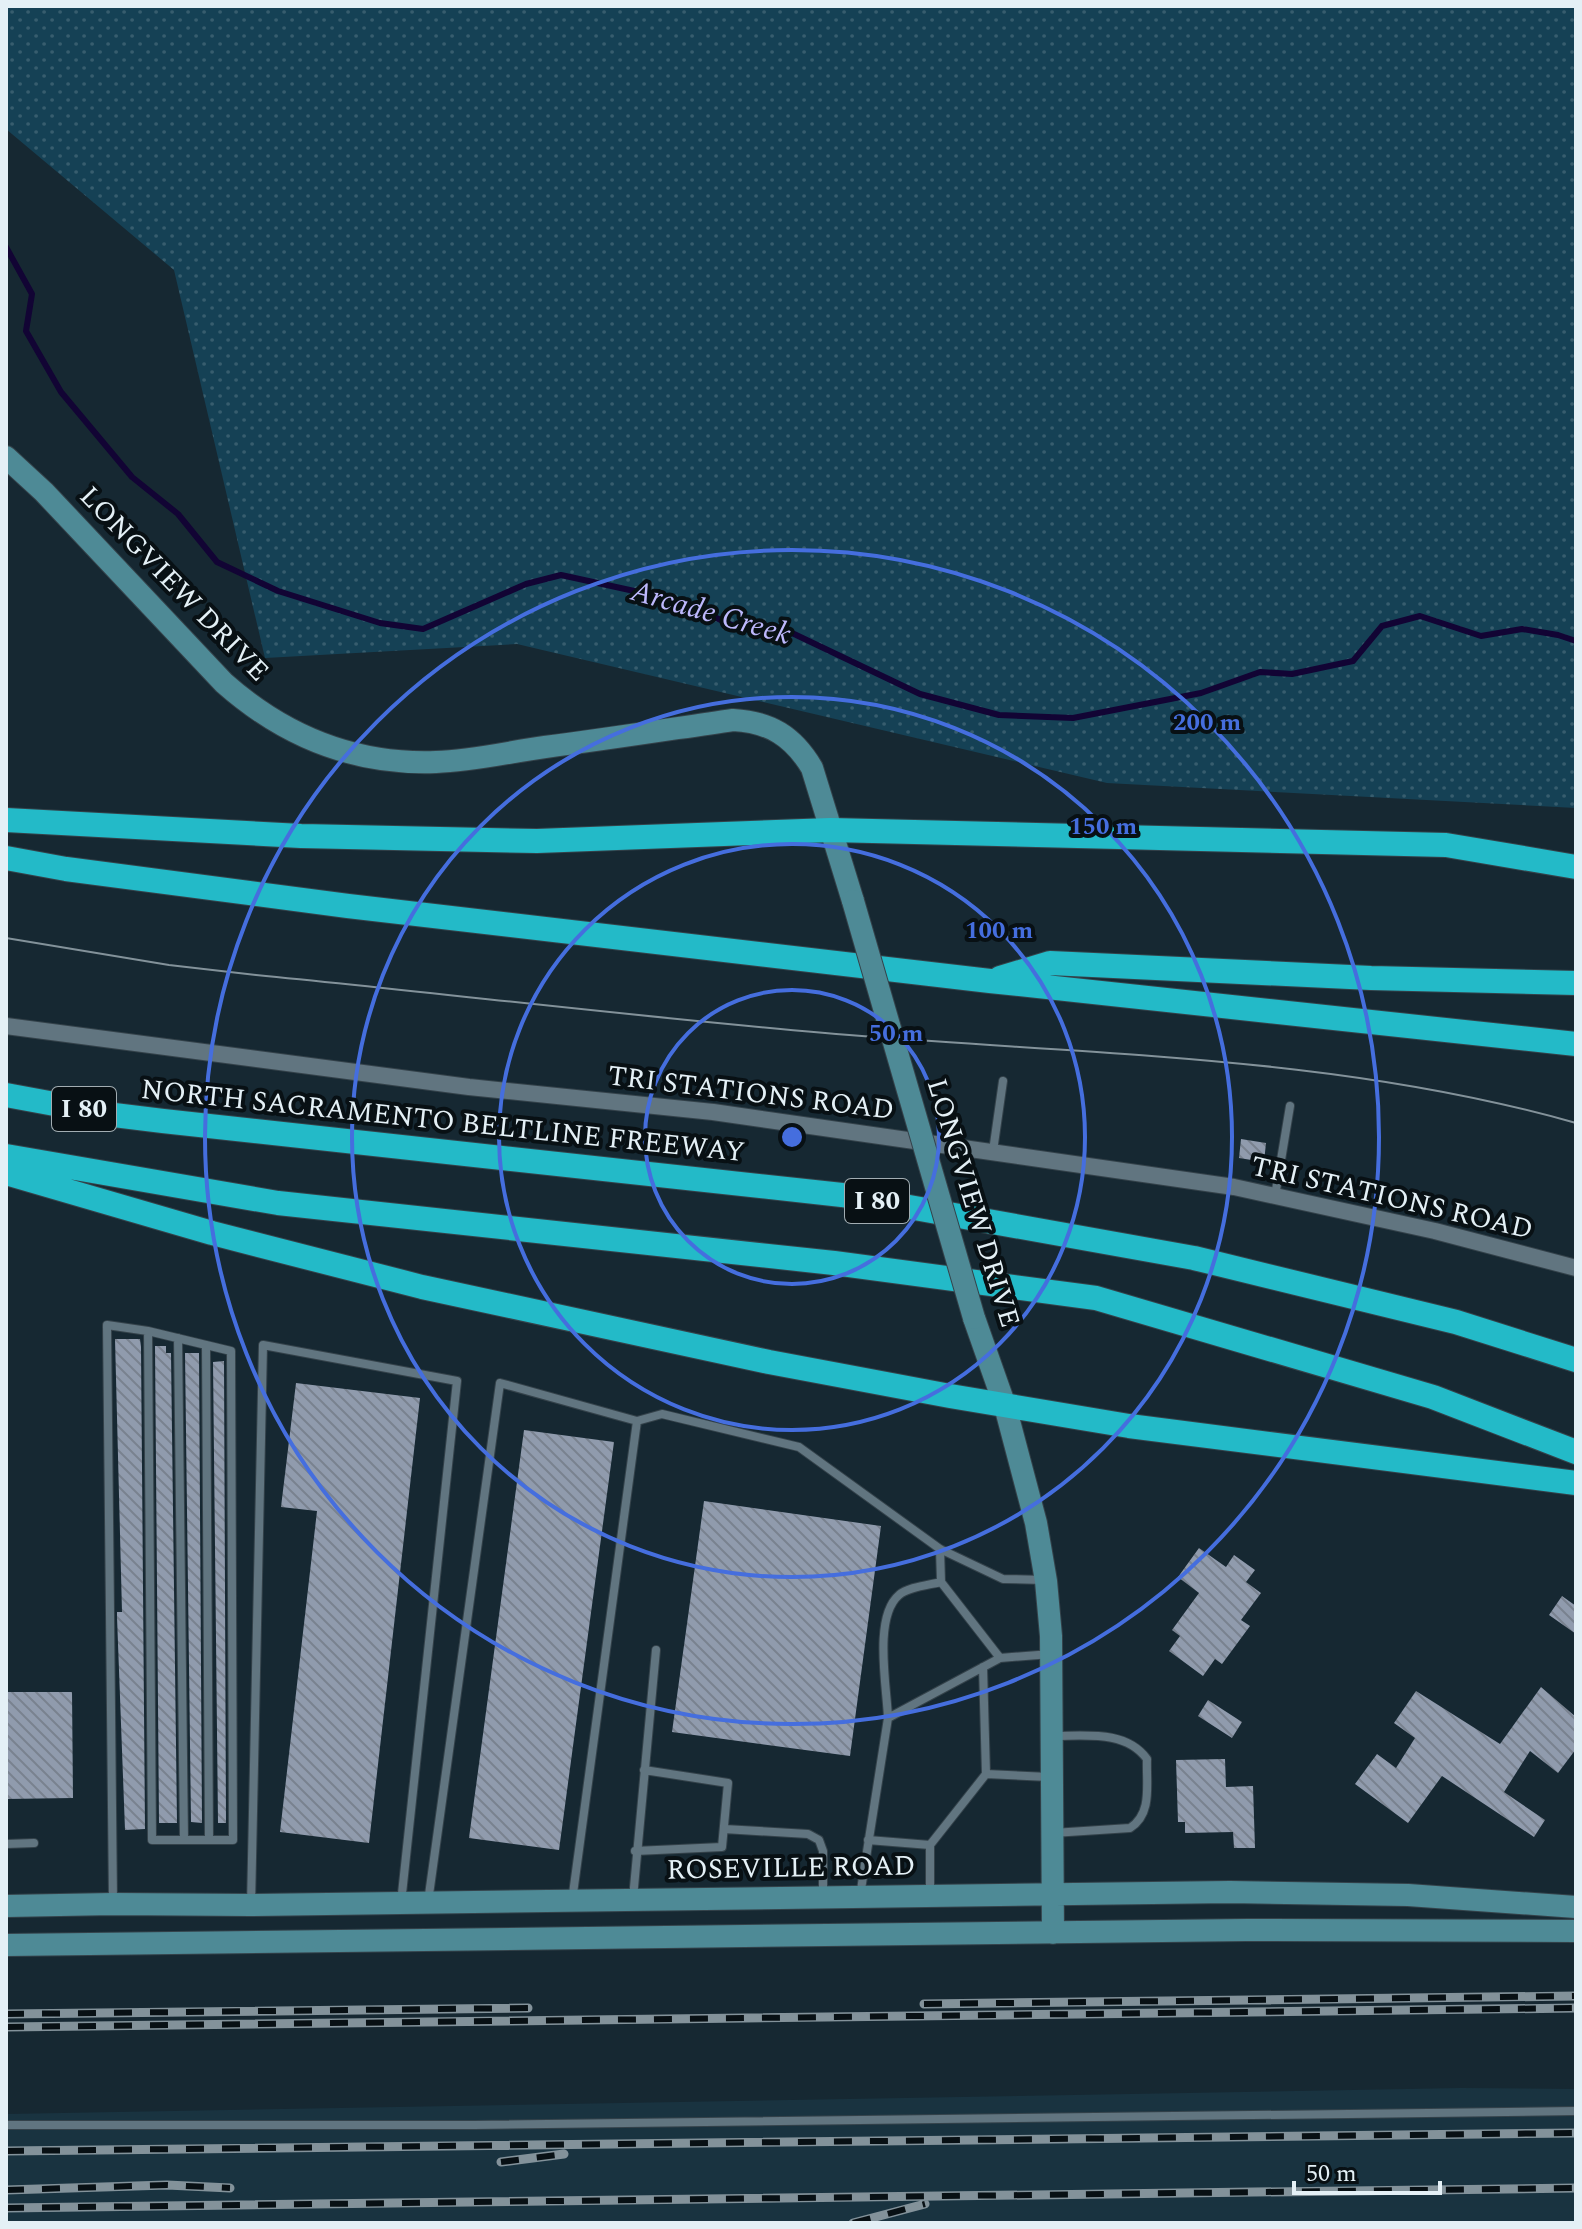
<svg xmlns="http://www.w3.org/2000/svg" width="1582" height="2229" font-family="Spectral,serif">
	<defs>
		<pattern id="grass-dots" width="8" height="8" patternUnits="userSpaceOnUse" patternTransform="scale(2)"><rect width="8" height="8" fill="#154155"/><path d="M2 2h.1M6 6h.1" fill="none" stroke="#375d6e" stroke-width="1.8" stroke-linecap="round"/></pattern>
		<pattern id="building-back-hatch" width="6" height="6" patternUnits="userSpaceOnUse" patternTransform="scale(2)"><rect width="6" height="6" fill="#909bad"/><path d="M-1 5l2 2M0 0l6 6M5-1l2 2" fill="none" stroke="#79828f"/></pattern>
	</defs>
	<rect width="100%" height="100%" fill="#162832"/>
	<path fill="#193340" d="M1461 2088 1576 2089V2223H6V2114Z"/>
	<path fill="url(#grass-dots)" d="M6 6H1576V808L1107 783 517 644 265 658 174 270 6 129Z"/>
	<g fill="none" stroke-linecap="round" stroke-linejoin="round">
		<path stroke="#120434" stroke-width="6" d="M6 247 32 294 26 331 61 392 132 477 178 514 217 562 278 591 380 623 423 629 526 584 561 575 680 601 738 628 792 633 920 694 999 715 1073 718 1201 693 1260 672 1292 674 1353 661 1382 626 1420 616 1481 636 1522 629 1558 635 1576 641"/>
	</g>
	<path fill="url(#building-back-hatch)" d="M1241 1139 1266 1143 1264 1162 1239 1158Z
		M115 1339H140L141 1347 145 1829 125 1830 117 1617V1612H122Z
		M155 1346H166V1353H171L177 1823H159Z
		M185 1353H199L202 1823 191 1822Z
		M224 1361 226 1823H218L213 1362Z
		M296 1383 420 1398 369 1843 280 1832 317 1511 281 1507Z
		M524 1430 614 1442 559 1850 469 1838Z
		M704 1501 881 1526 850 1756 672 1732Z
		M1199 1548 1226 1567 1234 1555 1255 1570 1246 1582 1261 1593 1241 1620 1250 1626 1222 1664 1215 1659 1203 1676 1169 1651 1180 1636 1172 1630 1199 1593 1178 1577Z
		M1562 1596 1576 1606V1634L1549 1615Z
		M1541 1687 1576 1717V1749L1558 1773 1530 1751 1504 1792 1545 1820 1534 1837 1442 1776 1408 1823 1355 1784 1377 1754 1396 1768 1415 1738 1394 1723 1416 1691 1500 1744Z
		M6 1692H72L73 1798 6 1799Z
		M1208 1700 1242 1722 1232 1738 1198 1716Z
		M1225 1759 1226 1787 1253 1786 1255 1848H1234L1233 1832 1185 1833V1822H1178L1176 1760Z"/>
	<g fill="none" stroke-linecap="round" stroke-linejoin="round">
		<g stroke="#34424a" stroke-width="10">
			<path id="lane" d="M993 1151 1003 1081
				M1275 1196 1290 1106
				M178 1338 184 1840
				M206 1345 209 1840
				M637 1421 662 1414 799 1447 940 1549 1003 1579 1044 1580
				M940 1549 941 1582 1000 1658
				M888 1718C887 1688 873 1617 899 1595 908 1587 929 1585 941 1582
				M986 1774 1049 1777
				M724 1829 808 1834 819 1840 823 1851V1897
				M1053 1833 1130 1828C1153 1813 1146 1784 1147 1759 1126 1730 1086 1736 1053 1736
				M868 1840 930 1845
				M6 1844 34 1843
				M635 1851 722 1847 728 1783 644 1770
				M930 1895V1845L986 1774 983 1667
				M860 1896 888 1718 1000 1658 1051 1654
				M633 1898 656 1650
				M428 1902 500 1383 637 1421 572 1901
				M113 1903 107 1325 148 1331 152 1840H233L231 1351 148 1331
				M251 1905 263 1345 457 1381 401 1903
				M6 2125H474L1576 2111"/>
		</g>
		<g stroke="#34424a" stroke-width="18">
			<path id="street" d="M6 1026 469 1087 713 1112 1234 1187 1435 1231 1576 1268"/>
		</g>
		<g stroke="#34424a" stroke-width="24">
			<path id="secondary" d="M6 457 44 492 224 683C285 737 354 765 436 762 472 761 509 752 545 747 608 739 671 729 733 720 770 722 793 736 812 768L853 901
				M974 1318 1005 1406 1036 1523 1046 1581 1051 1636 1053 1933
				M6 1906 113 1904 251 1905 1230 1892 1408 1895 1576 1907
				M6 1945 1246 1930 1576 1931"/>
		</g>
		<g stroke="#34424a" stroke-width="26">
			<path id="highway" d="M6 820 301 836 537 841 831 830 1446 845 1576 867
				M6 858 66 869 348 906 990 981 1576 1044
				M1000 978 1050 963 1371 978 1576 983
				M6 1095 114 1115 163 1121 842 1195 1194 1258 1456 1322 1576 1360
				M6 1156 278 1203 834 1263 1096 1298 1433 1397 1576 1452
				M6 1173 212 1233 422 1287 769 1362 950 1396 1129 1426 1576 1483"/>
		</g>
		<use href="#lane" stroke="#617580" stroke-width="8"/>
		<use href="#street" stroke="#617580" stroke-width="16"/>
		<use href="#secondary" stroke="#4e8a96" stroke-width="22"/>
		<use href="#highway" stroke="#23bac8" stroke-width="24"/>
		<path stroke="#83929a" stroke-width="2" d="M6 938 169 965 256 975C462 995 668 1021 874 1037 1109 1055 1348 1058 1576 1123"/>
		<g stroke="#83929a" stroke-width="9">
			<path id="rail" d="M924 2004 1576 1996
				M6 2014 528 2008
				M6 2027 1576 2008
				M6 2151 1576 2133
				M501 2162 564 2154
				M6 2190 167 2185 230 2188
				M6 2208 1576 2188
				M853 2223 925 2204"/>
		</g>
		<use href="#rail" stroke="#081014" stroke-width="6" stroke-dasharray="18" stroke-linecap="butt"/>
		<g stroke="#34424a" stroke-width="24" stroke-linecap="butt">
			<path id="secondary-bridge" d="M853 901 974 1318"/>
		</g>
		<use href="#secondary-bridge" stroke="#4e8a96" stroke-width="22"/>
	</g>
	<g fill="none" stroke="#456ede" stroke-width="4">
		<circle cx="792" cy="1137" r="147"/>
		<circle cx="792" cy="1137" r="293"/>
		<circle cx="792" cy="1137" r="440"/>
		<circle cx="792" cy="1137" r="587"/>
	</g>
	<g text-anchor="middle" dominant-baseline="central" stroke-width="8" stroke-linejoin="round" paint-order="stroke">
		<g fill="#081014" stroke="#a2adb2" stroke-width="2">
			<rect x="52" y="1087" width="64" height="44" rx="6"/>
			<rect x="845" y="1179" width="64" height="44" rx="6"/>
		</g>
		<g font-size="26" font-weight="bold" fill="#e4f0f6">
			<text x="84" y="1109">I 80</text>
			<text x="877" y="1201">I 80</text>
		</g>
		<g font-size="28" fill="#e4f0f6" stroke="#081014">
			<text transform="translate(174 584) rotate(46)">LONGVIEW DRIVE</text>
			<text transform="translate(751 1093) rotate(7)">TRI STATIONS ROAD</text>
			<text transform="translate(443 1121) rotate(6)">NORTH SACRAMENTO BELTLINE FREEWAY</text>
			<text transform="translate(1392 1198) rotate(13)">TRI STATIONS ROAD</text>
			<text transform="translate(973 1203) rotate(73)">LONGVIEW DRIVE</text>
			<text transform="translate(791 1868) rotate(-1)">ROSEVILLE ROAD</text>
		</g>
		<g font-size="30" font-style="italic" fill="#bdb8fc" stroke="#081014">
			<text transform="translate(711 613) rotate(16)">Arcade Creek</text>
		</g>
	</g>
	<circle cx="792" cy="1137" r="12" fill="#456ede" stroke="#081014" stroke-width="4"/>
	<g font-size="24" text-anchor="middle" font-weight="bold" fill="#456ede" stroke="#081014" stroke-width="8" stroke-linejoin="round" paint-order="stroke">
		<text x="1207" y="730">200 m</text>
		<text x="1103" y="834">150 m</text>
		<text x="999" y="938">100 m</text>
		<text x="896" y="1041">50 m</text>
	</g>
	<rect width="1582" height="2229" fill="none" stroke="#e4f0f6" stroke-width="16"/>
	<path d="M1294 2181v12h146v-12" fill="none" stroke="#e4f0f6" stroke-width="4"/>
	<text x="1306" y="2181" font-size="24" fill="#e4f0f6" stroke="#081014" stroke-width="6" paint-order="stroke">50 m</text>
</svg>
